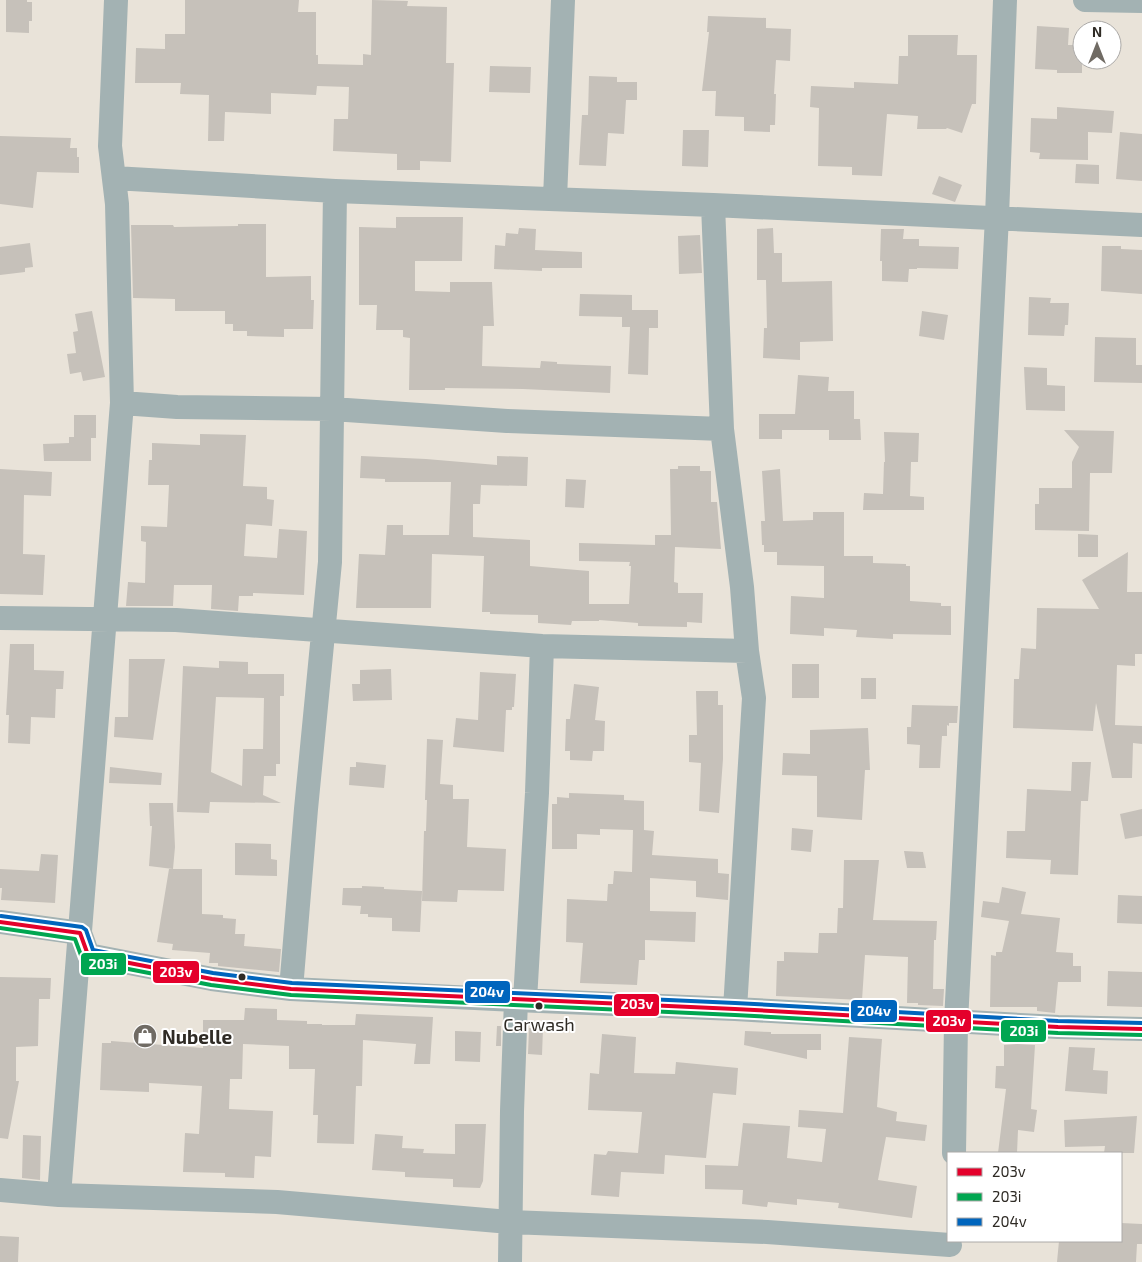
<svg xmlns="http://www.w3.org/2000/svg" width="1142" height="1262" font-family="'Exo 2',sans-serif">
	<rect width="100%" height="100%" fill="#e9e3d9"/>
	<path fill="#c6c1ba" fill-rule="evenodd" d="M6 0H27V2H32V21H29V33L6 32Z
		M185 0H299L298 12H316V55H318V64L363 65V54L371 55 372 0 408 1 407 6 447 7 446 63H454L451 162 420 161V170H397V154L333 151 334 119H348L349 87 317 86 316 95 271 93V114L225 112 224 141H208L209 95 180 94 181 83H135L136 48 165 49V34H185Z
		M708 16 766 18V28L791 29 790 61 776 60 774 94H776L775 125H770V132L744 131V117L715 116 716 91H702L709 32H707Z
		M1037 26 1069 28 1068 45H1082V73H1057V70L1035 69Z
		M908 35H958L957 55H977L976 104H972L962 133 947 128 946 129H917L918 116 887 114 882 176 852 175V167L818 166 819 108 810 107 811 86 854 88V82L898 84 899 56H908Z
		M490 66 531 67 530 93 489 92Z
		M589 76 617 77V82H637V100H626L624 134 608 133 606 166 579 165 582 115H588Z
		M1057 107 1114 111 1112 133 1088 132V160L1039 159 1040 153 1030 152 1031 118 1057 119Z
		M683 130H709L708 167 682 166Z
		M1120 132 1142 134V181L1116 179Z
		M0 136 71 138 70 148H77V157H79V173L37 172 33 208 0 204Z
		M1076 164 1099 165V184L1075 183Z
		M939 176 962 185 955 202 932 194Z
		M396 217H463L462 261H415V291L450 292V282H492L494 326H483L482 366 540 368 541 361 557 362V364L611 366 610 393 523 389 445 388V390H409L410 338 403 337V330H376L377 305H359V227L396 228Z
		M238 224H266V277L311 276V300H314L313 329H284V337L247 336V331H233V324H225V311H175V299L133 298 131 225H173L174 227 238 226Z
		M519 228 536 229 535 250 582 252V268H542V271L494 269 495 245 505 246 506 233 518 234Z
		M773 228 774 253H782V282L832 281 833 341 800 342V360L763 358 764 328H767L766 280H757V229Z
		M881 229H904L903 239H919V246L959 247 958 269 917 268V269H909L908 282 882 281V261H880Z
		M700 235 702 273 679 274 678 236Z
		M30 243 33 267 25 268V272L0 275V247Z
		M1102 246H1121V249L1142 250V294L1101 291Z
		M580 294 632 295V310H658V328H649L648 375 628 374 630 327H622V317L579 316Z
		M1029 297 1051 298 1050 303H1069L1068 325H1065L1064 336 1028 335Z
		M92 311 105 377 83 381 81 372 70 374 67 354 76 353 73 332 78 331 75 314Z
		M922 311 948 315 944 340 919 336Z
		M1095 337 1136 338V365H1142V383L1094 382Z
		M1024 367 1047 368V385L1065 386V411L1026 410Z
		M798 375 829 377 828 391H854V419H860L861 440H829V430H782V439H759V414H795Z
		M74 415H96V438H91V461H44L43 444 69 443V437H74Z
		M1064 430 1114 431 1112 473H1090L1089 531 1035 530V504H1039V488H1072V462L1079 447Z
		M884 432 919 433 918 462H911L910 496 924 497V510H863L864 493 883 494 884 462H885Z
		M200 434 246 435 243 486 267 487V499L274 500 272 526 246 524 244 556 277 558 279 529 307 531 304 595 253 593V596H239L238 611 211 609 212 585H174L173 606H126L128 582 145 583 146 542 141 541V526L167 527 169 485H148L149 460H152V443L200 445Z
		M361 456 426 459 497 465V456L528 457 527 486 481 485 480 504H473V537L530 540V566L589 571V604H629L631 566H629L630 562 579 561V543L655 545V535H671L670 469H678V466H700V471H711V502H717L721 549 675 547 674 582 678 583V593H703L702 623 687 622V627L638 626V623L599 620V621H572L571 625 538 623V615L490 614V612H482L484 556 432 554 431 608H356L359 554 385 555 387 525H403V535H449L451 482H385V479L360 478Z
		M0 469 52 472 51 496 24 495 23 554 45 555 43 595 0 594Z
		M780 469 783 521 813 520V512H844V556H873V563L906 564V566H910V601L941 603V606H951V635L893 634V639L856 637 857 630 824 628V636L790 634 791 596 824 598V566L777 565V552H764V545H762L761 521H765L762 471Z
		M566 479 586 480 584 508 565 507Z
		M1078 534 1098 535V557H1078Z
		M1128 552 1127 592H1142V654H1135V666L1117 665 1115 725 1142 726V744L1133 743 1132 778H1112L1096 703 1093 731 1013 728 1014 679H1019L1021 648 1036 649 1037 608 1099 609 1082 580Z
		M10 644H34V670L64 671 63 689H56L55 718 31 717 30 744 8 743 9 715H6Z
		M129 659H165L153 740 114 737 115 717H128Z
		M219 661 248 662V674H284V696H280V764H276V776H264L263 795 281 803 210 802 209 813 177 812 183 666 219 668ZM216 697 264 698 263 749H243L242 786 211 772Z
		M792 664H819V698H792Z
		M391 669 392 700 353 701 352 684H360V670Z
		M480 672 516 674 514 707H512V710H506L504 752 453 747 456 718 478 720Z
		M861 678H876V699H861Z
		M574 684 599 687 595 720 605 721 604 751H593L592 761 570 760V751H565L566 719H570Z
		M696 691H718V705H723V759L719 813 699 811 701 763 689 762V735H697Z
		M912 705 958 706 957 723H949V726L947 725V736H942L940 768H919L920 745 907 744V727H911Z
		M868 728 870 770H865L862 820 817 817V776L782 775 783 753 810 754V730Z
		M427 739 443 740 440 784 453 785V799H469L467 847 506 849 504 891 458 890 457 902 422 901 424 831H426L427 800H425Z
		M356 762 386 765 384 788 349 785 350 767H356Z
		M1072 762H1091L1088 801H1081L1078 875 1050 874 1051 860 1006 858 1007 831H1025L1027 789 1071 791Z
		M110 767 162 773 161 785 109 783Z
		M569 793 624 795V800L644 801V830L654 831 652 855 718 859V873L729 874 728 900 696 897V881L650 878V911L696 912 695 942 645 940V960H639L637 985 580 983 583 943 566 942 567 899 607 901 608 884H613L614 871 632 872 633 830 600 829V835L577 834V849H552V804H557V797L569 798Z
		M149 803H173L175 847 173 869 149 866 152 826H150Z
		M1142 809V836L1125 839 1120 814Z
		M792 828 813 830 811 852 791 850Z
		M235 843 271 844V859L277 860V876L235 875Z
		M904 851 923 852 926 868H907Z
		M41 854 58 855 55 903 1 900 2 888H0V869L39 871Z
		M844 860H879L873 920 937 921 936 940H934L933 989H944L943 1006 918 1005V1003H907L908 957 865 955 862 1000 776 996 777 961H784V952L818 953 819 933H837L838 908H843Z
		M169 869H202V914L223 915V918L236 919 235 934H245L244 946 281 949 279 972 218 966V963H209L210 953 172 950 173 944 157 942Z
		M362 886 384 887V889L422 891 420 932 392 931V918L368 917V914H360L361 906 342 905 343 888H362Z
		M1002 887 1026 892 1021 914 1060 918 1056 952 1073 953V966H1081V982H1058L1055 1013 1037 1011V1007H990L991 955 996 956V952H1002L1009 921 981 917 983 901 999 903Z
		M1118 895 1142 896V924L1117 923Z
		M1108 971 1142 972V1007L1107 1006Z
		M0 977 51 978 50 999H39L38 1046 16 1047V1081H19L8 1139 0 1138Z
		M245 1008 277 1009V1020L307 1021V1024H322V1025H355L356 1014 433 1017 430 1064H414L416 1044 363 1040 362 1086H356L354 1144 317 1143 318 1115H313L315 1069H289V1046L243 1044 242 1079H230L229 1109 273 1111 271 1157 255 1156 254 1178 225 1177V1173L183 1172 185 1133 199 1134 202 1086 149 1083V1092L100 1090 102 1043H111V1041L203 1048V1020H244Z
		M497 1026H501V1046H496Z
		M529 1028H543L542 1055 528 1054Z
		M455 1031 481 1032 480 1062 455 1061Z
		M745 1031 771 1032V1034H821V1050H807V1059L744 1045Z
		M602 1034 636 1037 634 1073 675 1074 676 1062 738 1068 736 1095 713 1093 706 1158 665 1155 664 1174 621 1172 619 1197 591 1195 594 1154 606 1155 608 1151 638 1153 642 1112 588 1110 590 1073 599 1074Z
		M849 1037 882 1039 877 1107 897 1112 896 1121 927 1125 925 1141 886 1137 878 1180 917 1186 912 1218 838 1208 839 1203 797 1199V1205L768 1202 767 1207 742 1204 743 1190 705 1189V1165L738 1166 743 1123 790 1126 787 1158 822 1162 826 1129 798 1127 799 1110 843 1113Z
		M1017 1044 1035 1045 1031 1109 1037 1110 1034 1132 1018 1130 1017 1153H998L1006 1089 995 1088 996 1066H1004V1045Z
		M1069 1047 1095 1048 1093 1070 1108 1071 1107 1094 1065 1091Z
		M1137 1116 1134 1153H1104L1105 1146 1065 1147 1064 1120Z
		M455 1124H486L483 1181 480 1188 453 1187V1179L405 1177V1172L372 1170 375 1134 403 1136 402 1148 424 1149 423 1153 455 1154Z
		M23 1135 41 1136 40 1180 22 1178Z
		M1121 1223 1142 1224V1244H1137L1136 1262H1057L1059 1241H1121Z
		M0 1236 19 1237 18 1262H0Z"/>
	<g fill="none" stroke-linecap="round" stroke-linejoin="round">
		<path stroke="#a3b2b3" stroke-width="24" d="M1085 0 1142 1
			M114 178 335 191 713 205 1142 225
			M555 199 563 0
			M713 205 722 429 742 587 747 651 754 698 735 1009
			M122 403 177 407 332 409 507 421 722 429
			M0 618 176 620 542 646 747 651
			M0 922 80 933 88 955 212 979 291 989 516 1000 735 1009 1058 1027 1142 1029
			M291 989 306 809 330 562 335 191
			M525 1000 537 793 542 646
			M954 1153 956 1022 997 217 1005 0
			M0 1190 59 1195 277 1202 510 1222 767 1232 950 1245
			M59 1195 122 403 117 204 110 146 116 0
			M510 1262 512 1111 516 1000"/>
		<g stroke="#fff" stroke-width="8">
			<path id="bus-1" d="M0 922 80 933 88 955 212 979 291 989 735 1009 1058 1027 1142 1029"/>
		</g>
		<g stroke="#fff" stroke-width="8">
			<path id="bus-2" d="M0 928 75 939 82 958 87 961 211 985 291 995 735 1015 1058 1033 1142 1035"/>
		</g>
		<g stroke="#fff" stroke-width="8">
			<path id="bus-3" d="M1 916 82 927 86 930 93 950 213 973 292 983 735 1003 1058 1021 1142 1023"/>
		</g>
		<use href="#bus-1" stroke="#e4002b" stroke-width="4"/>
		<use href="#bus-2" stroke="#00a651" stroke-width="4"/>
		<use href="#bus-3" stroke="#0065bd" stroke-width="4"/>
	</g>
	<defs>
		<g id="shop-disc" transform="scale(1.25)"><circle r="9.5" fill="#706b64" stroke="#fff"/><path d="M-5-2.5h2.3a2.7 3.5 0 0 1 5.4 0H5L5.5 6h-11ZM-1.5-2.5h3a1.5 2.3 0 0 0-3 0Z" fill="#fff"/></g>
	</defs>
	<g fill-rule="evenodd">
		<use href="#shop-disc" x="145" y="1036"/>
	</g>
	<g fill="#2f2b25" stroke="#fff" stroke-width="2">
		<circle cx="242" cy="977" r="4.5"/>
		<circle cx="539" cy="1006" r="4.5"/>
	</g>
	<g text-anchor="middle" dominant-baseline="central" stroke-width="4" stroke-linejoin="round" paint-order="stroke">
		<g font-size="18" fill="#2f2b25" stroke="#fff">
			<text x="539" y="1024">Carwash</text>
		</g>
		<g font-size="19" font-weight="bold" fill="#2f2b25" stroke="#fff" text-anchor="start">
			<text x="162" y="1036">Nubelle</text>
		</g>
	</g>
	<g stroke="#fff" stroke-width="2">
		<rect x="80" y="952" width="47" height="24" rx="5" fill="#00a651"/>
		<rect x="152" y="960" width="48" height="24" rx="5" fill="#e4002b"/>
		<rect x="464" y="980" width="47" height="24" rx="5" fill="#0065bd"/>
		<rect x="613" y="993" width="47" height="24" rx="5" fill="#e4002b"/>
		<rect x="850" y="999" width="48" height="24" rx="5" fill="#0065bd"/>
		<rect x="925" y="1009" width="47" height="24" rx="5" fill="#e4002b"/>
		<rect x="1000" y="1019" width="47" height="24" rx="5" fill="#00a651"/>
	</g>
	<g font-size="14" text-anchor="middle" font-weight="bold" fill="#fff">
		<text x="103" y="969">203i</text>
		<text x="176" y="977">203v</text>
		<text x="487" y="997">204v</text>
		<text x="637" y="1009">203v</text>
		<text x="874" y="1016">204v</text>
		<text x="949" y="1026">203v</text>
		<text x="1024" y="1036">203i</text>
	</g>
	<rect x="947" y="1152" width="175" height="90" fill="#ffffff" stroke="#acaaa8"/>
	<rect x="957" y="1168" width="25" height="8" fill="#e4002b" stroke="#acaaa8"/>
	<text x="992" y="1177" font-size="15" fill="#2f2b25">203v</text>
	<rect x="957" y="1193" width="25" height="8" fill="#00a651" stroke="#acaaa8"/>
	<text x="992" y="1202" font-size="15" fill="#2f2b25">203i</text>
	<rect x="957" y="1218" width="25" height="8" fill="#0065bd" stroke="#acaaa8"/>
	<text x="992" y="1227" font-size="15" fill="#2f2b25">204v</text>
	<g transform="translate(1097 45)"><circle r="24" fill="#ffffff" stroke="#acaaa8"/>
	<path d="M0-4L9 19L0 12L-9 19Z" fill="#706b64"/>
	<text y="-8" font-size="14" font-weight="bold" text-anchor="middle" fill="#2f2b25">N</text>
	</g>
</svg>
